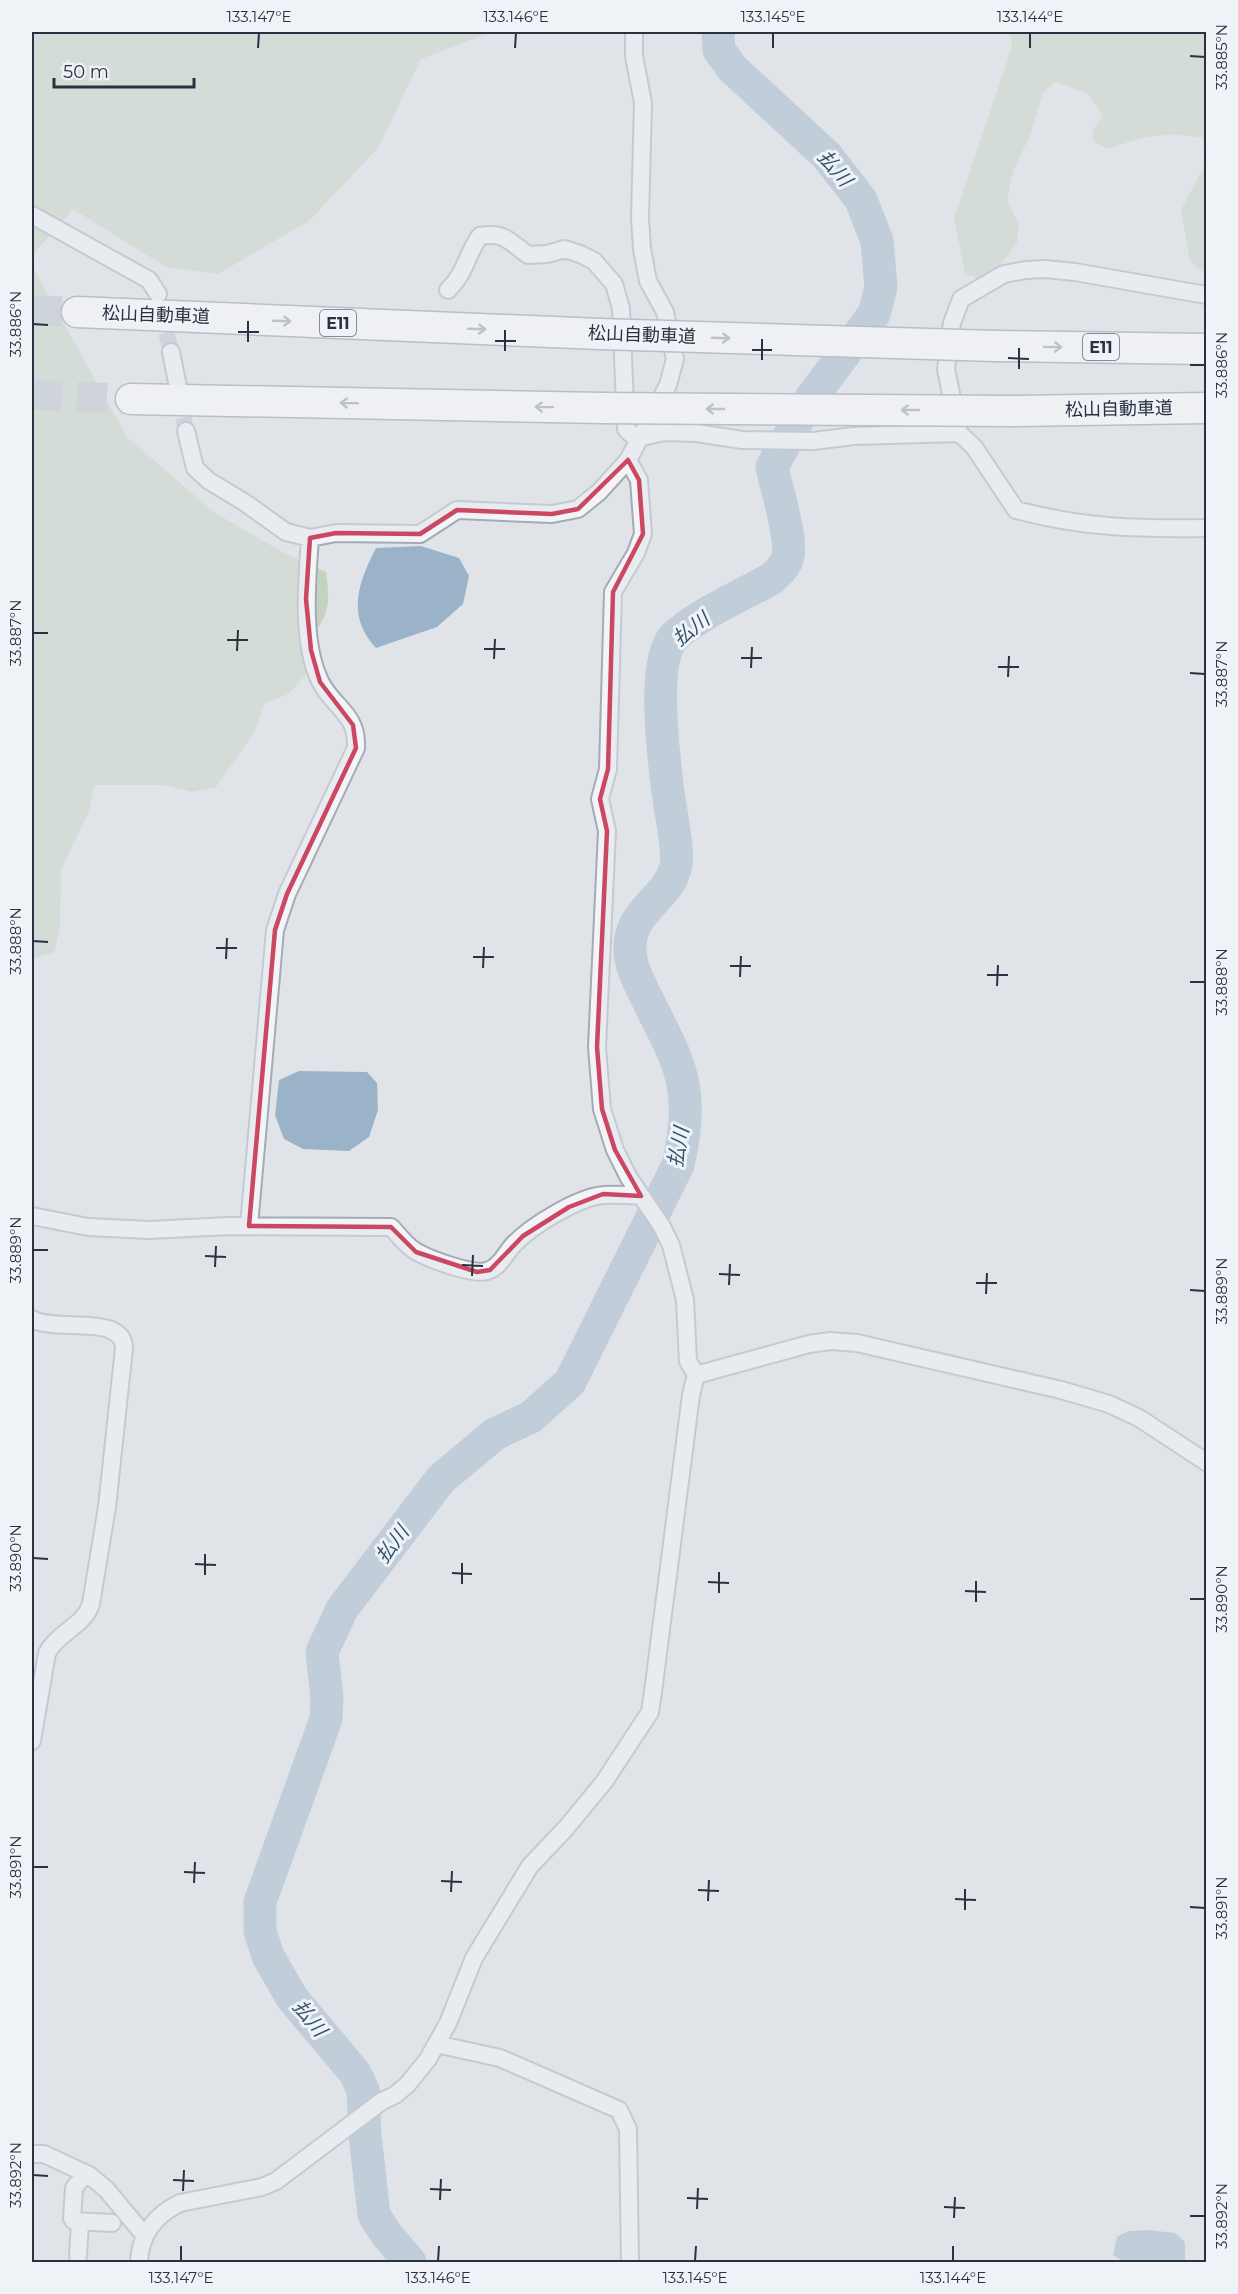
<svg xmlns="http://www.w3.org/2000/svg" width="1238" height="2294" font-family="Montserrat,'Noto Sans JP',sans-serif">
	<rect width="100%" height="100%" fill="#e0e4e9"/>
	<path fill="#c6d2c1" d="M32 32H491L421 59 378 148 309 221 218 274 166 267 73 209 32 256Z
		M1010 32H1206V274L1190 261 1181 210 1205 164 1203 138C1167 131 1143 136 1109 149L1094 142 1092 132 1103 115 1088 94 1056 82 1043 92 1031 133 1014 169 1007 200 1019 226 1017 243 996 270 977 278 965 274 954 218 1012 47Z
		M32 266 127 437 215 513 288 555 326 572C332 611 326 618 303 648L307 674 288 694 264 704 256 730 216 787 192 792 162 785H95L88 814 61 869 60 928 54 953 33 958Z"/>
	<path fill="#9bb3c8" d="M421 546 459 558 469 576 463 604 437 627 376 648C346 616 358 583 376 548Z
		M299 1071 367 1072 377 1083 378 1110 369 1137 349 1151 303 1149 284 1139 275 1115 279 1080Z
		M1148 2230 1175 2233 1185 2242V2262H1124L1113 2255 1117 2237 1128 2231Z"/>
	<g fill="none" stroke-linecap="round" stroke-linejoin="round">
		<path stroke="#9bb3c8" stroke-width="33" d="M410 2262 387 2235 374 2215 365 2135 363 2090 355 2073 292 1998 268 1956 260 1931V1902L326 1719 327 1698 322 1652 342 1609 441 1479 495 1434 531 1417 570 1382 678 1165C684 1140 688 1110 683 1084 678 1058 664 1033 652 1009 645 993 634 976 631 959 622 911 669 902 676 865 679 850 670 809 668 792 664 759 651 661 674 637 695 616 744 594 771 579 778 573 786 566 788 556 792 537 776 487 772 467L806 405 874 314 881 287 877 241 861 200 827 156 733 69 719 50 718 32"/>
		<path stroke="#bbc0c7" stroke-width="16" stroke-dasharray="16 8" stroke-linecap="butt" d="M161 309 171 352
			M179 394 186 431"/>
		<path stroke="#bbc0c7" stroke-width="30" stroke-dasharray="30 15" stroke-linecap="butt" d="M32 310 77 312
			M32 395 131 399"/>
		<g stroke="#a5abb3" stroke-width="20">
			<path id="minor" d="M634 32V56L643 103 640 218 642 249 648 281 665 312 675 359 668 385 628 460 639 480 643 534 636 553 613 592 608 769 600 799 607 831 597 1047 602 1109 615 1150 629 1178 661 1225 671 1245 685 1300 688 1361 696 1375
				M32 215 149 280 158 294
				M448 290C466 273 466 255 480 236 506 232 508 241 528 255L547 254 565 249 580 254 594 261 614 284 621 308 626 429 631 434 639 438 663 432 697 433 742 440 813 441 854 436 959 433
				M1206 295 1075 272 1045 269 1026 270 1004 274 961 299 952 323 946 369 959 433 974 447 1016 510C1083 528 1138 529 1206 528
				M171 352 178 387
				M186 431 195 468 209 481 244 502 286 532 310 538 336 533 420 534 457 510 552 514 578 509 599 492 628 460
				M32 1216 88 1227 149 1230 229 1226 391 1227C399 1235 407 1247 417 1252 432 1260 472 1275 487 1271 500 1267 505 1254 513 1245 531 1226 578 1197 604 1195 616 1194 629 1195 641 1196
				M249 1226 275 930 287 894 356 748C358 713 332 707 320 681 301 642 307 580 310 538
				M32 1319C55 1333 123 1313 124 1348L107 1507 91 1604C84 1626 58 1632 47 1653L32 1741
				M436 2044 500 2058 619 2110 628 2129 630 2262
				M32 2154H44L89 2175 106 2189 145 2236
				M85 2174 74 2188 72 2218 74 2221 112 2223
				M78 2256 80 2223
				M139 2262C140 2235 155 2215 180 2203L262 2187 276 2181 382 2101 395 2095 407 2085 428 2059 448 2023 474 1958 530 1866 566 1828 604 1782 650 1712 653 1692 691 1395 696 1375 809 1344 830 1341 857 1343 1061 1390 1109 1404 1139 1418 1206 1462"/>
		</g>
		<g stroke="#87929f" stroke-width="33">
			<path id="motorway" d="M77 312 600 334
				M995 346 1206 349
				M131 399 602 408
				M1010 411 1206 408"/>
		</g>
		<use href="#minor" stroke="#f2f4f7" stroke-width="16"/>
		<use href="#motorway" stroke="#fff" stroke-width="30"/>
		<g stroke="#87929f" stroke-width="33" stroke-linecap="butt">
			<path id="motorway-bridge" d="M600 334 995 346
				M602 408 1010 411"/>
		</g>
		<use href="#motorway-bridge" stroke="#fff" stroke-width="30"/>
	</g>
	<defs><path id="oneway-shaft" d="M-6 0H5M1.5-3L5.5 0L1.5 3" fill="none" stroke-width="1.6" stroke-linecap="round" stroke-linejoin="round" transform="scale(1.5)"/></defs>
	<g stroke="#9498a0">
		<use href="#oneway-shaft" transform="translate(282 321) rotate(2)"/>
		<use href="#oneway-shaft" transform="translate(477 329) rotate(2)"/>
		<use href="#oneway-shaft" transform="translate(721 338) rotate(2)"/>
		<use href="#oneway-shaft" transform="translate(1053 347) rotate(1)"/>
		<use href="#oneway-shaft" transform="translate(349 403) rotate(-179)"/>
		<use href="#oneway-shaft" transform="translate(544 407) rotate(-179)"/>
		<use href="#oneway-shaft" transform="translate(715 409) rotate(-180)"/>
		<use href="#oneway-shaft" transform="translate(910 410) rotate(-180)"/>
	</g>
	<path d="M0 0H1238V2294H0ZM628 460 639 480 643 534 613 592 608 769 600 799 607 831 597 1047 602 1109 615 1150 641 1196 603 1194 569 1207 523 1236 490 1270 477 1272 416 1252 391 1227 249 1226 275 930 287 894 356 748 353 725 320 682 311 650 306 599 310 538 336 533 420 534 457 510 552 514 578 509Z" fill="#e0e4e9" fill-opacity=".55" fill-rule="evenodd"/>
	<path fill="none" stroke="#cc4761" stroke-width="4.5" stroke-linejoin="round" d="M628 460 639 480 643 534 613 592 608 769 600 799 607 831 597 1047 602 1109 615 1150 641 1196 603 1194 569 1207 523 1236 490 1270 477 1272 416 1252 391 1227 249 1226 275 930 287 894 356 748 353 725 320 682 311 650 306 599 310 538 336 533 420 534 457 510 552 514 578 509Z"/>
	<path fill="none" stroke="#293240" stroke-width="2" d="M258 48 259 33M515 48 516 33M773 48V33M1030 48V33M1190 56 1205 57M33 324 48 325M238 332H259M495 341H516M248 342V321M752 350H772M505 351V330M1008 358 1029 359M762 360V339M1190 365H1205M1019 369V348M33 633H48M227 640H248M484 649H505M237 651 238 630M741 658H762M494 659 495 639M998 667H1019M751 668 752 647M1190 673 1205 674M1008 677 1009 656M33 941 48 942M216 948H237M473 957H494M226 959 227 938M730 966H751M483 968 484 947M987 975H1008M740 977 741 956M1190 982H1205M997 986 998 965M33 1250H48M205 1256 226 1257M462 1265 483 1266M215 1267 216 1246M719 1274 740 1275M472 1276 473 1255M976 1283H997M729 1285 730 1264M1190 1290 1205 1291M986 1294 987 1273M33 1558 48 1559M195 1564 216 1565M452 1573 472 1574M205 1575V1554M708 1582 729 1583M462 1584V1563M965 1591 986 1592M719 1593V1572M1190 1599H1205M976 1602V1581M33 1867H48M184 1872 205 1873M441 1881 462 1882M194 1883 195 1862M698 1890 719 1891M451 1892 452 1871M955 1899 976 1900M708 1901 709 1880M1190 1907 1205 1908M965 1910V1889M33 2175 48 2176M173 2180 194 2181M430 2189 451 2190M183 2191 184 2170M687 2198 708 2199M440 2200 441 2179M944 2207 965 2208M697 2209 698 2188M1190 2216H1205M954 2218 955 2197M181 2261V2246M438 2261 439 2246M695 2261 696 2246M953 2261V2246"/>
	<g text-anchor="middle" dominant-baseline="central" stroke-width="6" stroke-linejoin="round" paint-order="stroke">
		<g fill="#eff2f6" stroke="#646c77" stroke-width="1.5">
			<rect x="320" y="310" width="36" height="26" rx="4.5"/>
			<rect x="1083" y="334" width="36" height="26" rx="4.5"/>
		</g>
		<g font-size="16" font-weight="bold" fill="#293240">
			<text x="338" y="323">E11</text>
			<text x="1101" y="347">E11</text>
		</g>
		<g font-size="18" fill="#293240" stroke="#eff2f6">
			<text transform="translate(156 315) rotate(2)">松山自動車道</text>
			<text transform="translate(642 335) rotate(2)">松山自動車道</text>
			<text transform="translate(1119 409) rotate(-1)">松山自動車道</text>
		</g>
		<g font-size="20" font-style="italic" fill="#335373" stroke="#eff2f6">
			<text transform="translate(835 168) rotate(50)">払川</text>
			<text transform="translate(691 629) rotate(-38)">払川</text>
			<text transform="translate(678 1147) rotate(-80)">払川</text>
			<text transform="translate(392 1544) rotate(-53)">払川</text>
			<text transform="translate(310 2018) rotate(51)">払川</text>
		</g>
	</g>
	<rect width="1238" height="2294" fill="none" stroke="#eff2f6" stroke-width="66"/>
	<path d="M54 78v9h140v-9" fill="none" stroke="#293240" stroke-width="3"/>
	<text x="63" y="78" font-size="18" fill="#293240" stroke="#eff2f6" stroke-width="4.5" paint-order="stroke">50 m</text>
	<rect x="33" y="33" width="1172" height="2228" fill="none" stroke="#293240" stroke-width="2"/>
	<g font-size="15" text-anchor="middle" fill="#293240">
		<text x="259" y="22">133.147°E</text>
		<text x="516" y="22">133.146°E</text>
		<text x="773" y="22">133.145°E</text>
		<text x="1030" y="22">133.144°E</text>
		<text transform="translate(1222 57) rotate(-90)" y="5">33.885°N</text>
		<text transform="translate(16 324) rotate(-90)" y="5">33.886°N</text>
		<text transform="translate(1222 365) rotate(-90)" y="5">33.886°N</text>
		<text transform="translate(16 633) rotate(-90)" y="5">33.887°N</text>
		<text transform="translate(1222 674) rotate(-90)" y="5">33.887°N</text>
		<text transform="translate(16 941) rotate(-90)" y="5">33.888°N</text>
		<text transform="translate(1222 982) rotate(-90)" y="5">33.888°N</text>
		<text transform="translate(16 1250) rotate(-90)" y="5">33.889°N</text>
		<text transform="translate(1222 1291) rotate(-90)" y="5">33.889°N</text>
		<text transform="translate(16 1558) rotate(-90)" y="5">33.890°N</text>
		<text transform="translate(1222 1599) rotate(-90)" y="5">33.890°N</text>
		<text transform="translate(16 1867) rotate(-90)" y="5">33.891°N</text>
		<text transform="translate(1222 1908) rotate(-90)" y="5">33.891°N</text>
		<text transform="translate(16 2175) rotate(-90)" y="5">33.892°N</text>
		<text transform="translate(1222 2216) rotate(-90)" y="5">33.892°N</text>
		<text x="181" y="2283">133.147°E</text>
		<text x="438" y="2283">133.146°E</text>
		<text x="695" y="2283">133.145°E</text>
		<text x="953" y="2283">133.144°E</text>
	</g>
</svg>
